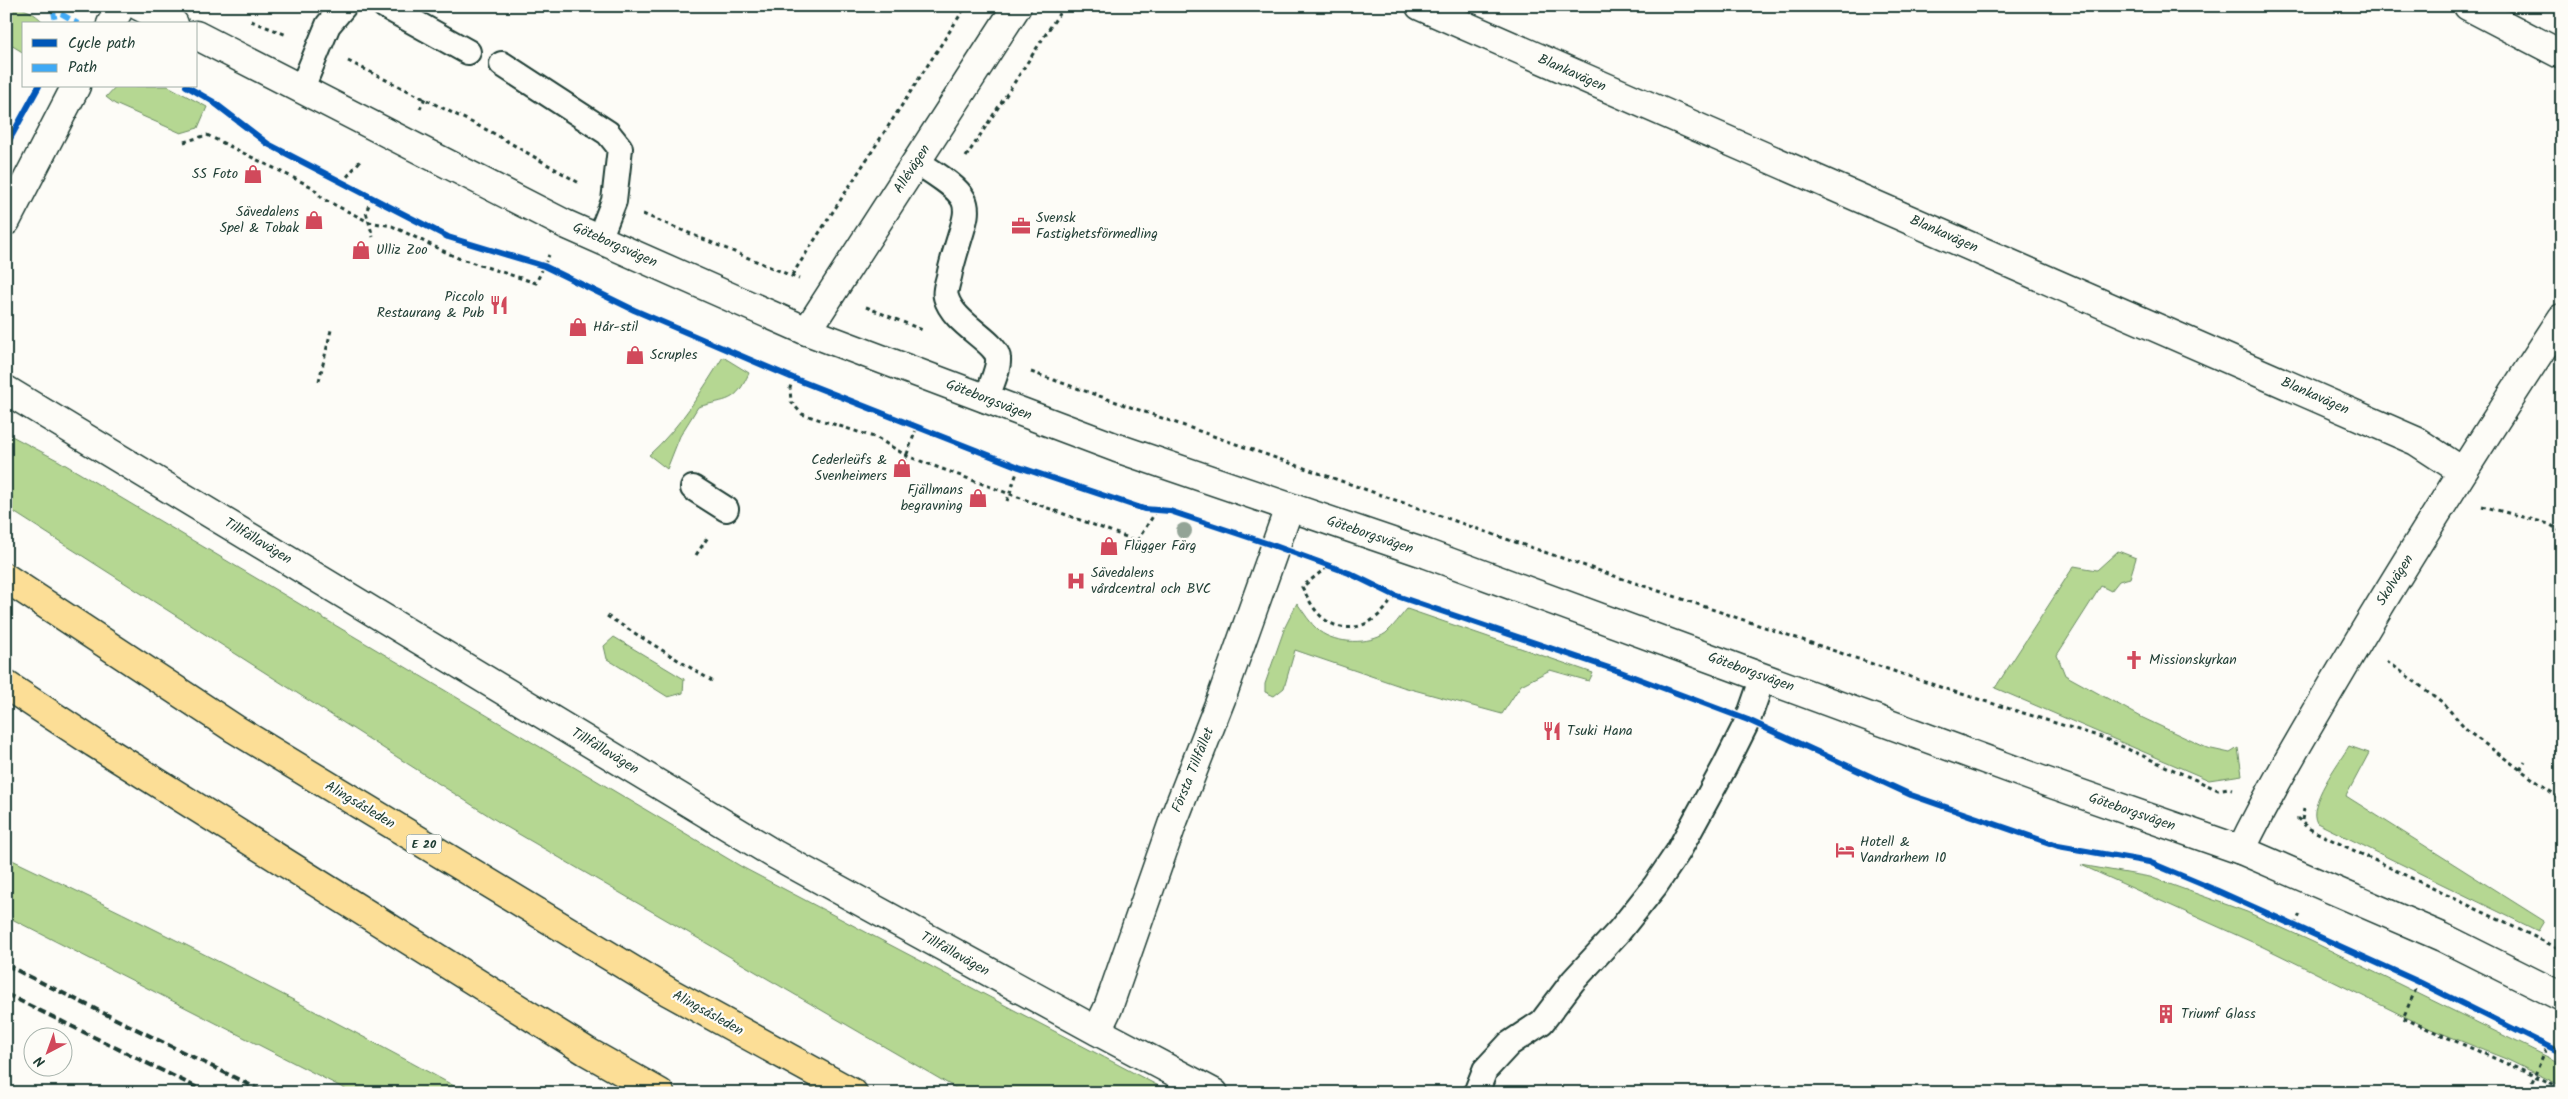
<svg xmlns="http://www.w3.org/2000/svg" width="2568" height="1099" font-family="Kalam,sans-serif">
	<rect width="100%" height="100%" fill="#fdfcf7"/>
	<filter id="ink" filterUnits="userSpaceOnUse"><feTurbulence type="fractalNoise" baseFrequency=".02" numOctaves="2"/><feDisplacementMap in="SourceGraphic" scale="10" xChannelSelector="R" yChannelSelector="G"/><feConvolveMatrix kernelMatrix="1 2 1 2 8 2 1 2 1" color-interpolation-filters="sRGB"/></filter>
	<g filter="url(#ink)">
		<path fill="#b5d792" stroke="#6a8a63" d="M6 6C22 6 34 12 45 24H24V53L6 42Z
			M116 86H168L207 107 198 128 181 133 115 104 106 97Z
			M723 357 749 373C735 404 728 398 698 407L680 436 667 469 649 455C680 427 701 392 723 357Z
			M6 433 59 461 742 867 1172 1093H964L505 826 6 507Z
			M2118 551 2136 558 2130 578 2119 581 2111 591 2101 586 2057 655 2065 675 2143 718 2207 748 2230 753 2238 748 2242 775 2209 780 1995 688 2074 566 2097 570Z
			M1297 603C1304 613 1310 623 1319 631 1336 644 1369 645 1386 633 1394 626 1400 617 1407 609L1593 673 1589 681 1550 670 1521 685 1502 714 1403 687 1295 650 1284 688 1274 696 1265 692V684L1285 627Z
			M614 637 684 679 683 693 668 697 607 659 604 646Z
			M2349 746 2369 753 2346 796 2544 921 2538 931 2317 823C2306 805 2339 763 2349 746Z
			M6 857C162 931 316 1010 467 1093H353L6 916Z
			M2081 865 2150 877 2247 912 2313 942 2562 1064V1086L2506 1059 2426 1027 2261 946Z"/>
		<g fill="none" stroke-linecap="round" stroke-linejoin="round">
			<g stroke="#1f3d34" stroke-width="28">
				<path id="lane" d="M385 6 468 52
					M502 64 608 133 620 148 614 201 599 239
					M302 88 328 25 344 6
					M917 162C986 205 967 202 950 272 949 279 944 291 946 297 953 324 998 342 998 359 999 369 989 390 986 400
					M693 488 726 509
					M1476 1093 1485 1070 1509 1044 1542 1022 1573 981 1620 930 1655 886 1678 852 1725 766 1748 720 1763 677"/>
			</g>
			<g stroke="#1f3d34" stroke-width="31">
				<path id="street" d="M1420 6 2416 441 2462 471
					M2468 6 2562 55
					M111 24 121 6
					M6 221 76 86
					M807 331 1017 6
					M6 390 774 854 1097 1031 1214 1093
					M2241 850C2274 782 2314 717 2352 652 2419 539 2490 428 2562 318
					M1097 1031 1108 1008 1174 819 1221 699 1289 508"/>
			</g>
			<g stroke="#1f3d34" stroke-width="31">
				<path id="secondary" d="M139 6 174 24
					M196 35 565 224 807 331 1117 448 1427 554 2041 780 2241 850 2442 937 2562 997"/>
			</g>
			<g stroke="#1f3d34" stroke-width="31">
				<path id="highway" d="M6 578 235 729 669 992 853 1093
					M6 685 94 743 586 1051 660 1093"/>
			</g>
			<path stroke="#1f3d34" stroke-width="3" stroke-dasharray="4 4" stroke-linecap="butt" d="M251 21 287 35
				M348 61 493 133 581 184
				M420 109 425 98
				M184 142 207 135 312 187 323 199 369 222 392 226 458 258 536 283 549 255
				M966 157 1064 6
				M342 183 360 161
				M372 198 366 212 373 237
				M643 214 799 279
				M792 275 966 6
				M866 307 925 331
				M1031 372 1512 541 1952 691 2101 737 2218 790 2228 788 2232 789
				M793 378 790 388 791 402 802 414 877 438 907 456 1137 541 1157 510
				M319 381 331 330
				M904 462 917 427
				M1007 501 1019 467
				M2482 506 2549 524 2562 532
				M696 555 708 537
				M1327 567 1302 587C1308 598 1313 610 1324 619 1350 639 1382 621 1394 595
				M607 616 712 681
				M2387 661 2442 702 2470 733 2562 800
				M2520 770 2525 762
				M2297 818 2308 828 2332 840 2562 950
				M2302 820 2304 809
				M2295 925 2300 914
				M2419 982 2403 1018 2562 1088
				M2532 1082 2547 1046"/>
			<use href="#lane" stroke="#fdfcf7" stroke-width="24"/>
			<use href="#street" stroke="#fdfcf7" stroke-width="28"/>
			<use href="#secondary" stroke="#fdfcf7" stroke-width="28"/>
			<use href="#highway" stroke="#fcde96" stroke-width="28"/>
			<path stroke="#1f3d34" stroke-width="4" stroke-dasharray="8 4" stroke-linecap="butt" d="M6 965 266 1093
				M6 994 208 1093"/>
			<path stroke="#3fa9f5" stroke-width="5" stroke-dasharray="10 5" stroke-linecap="butt" d="M48 6 79 24
				M53 9 56 24"/>
			<g stroke="#fdfcf7" stroke-width="9">
				<path id="cycleway" d="M186 86 212 101 268 144 448 237 544 266 634 310 793 378 1019 467 1144 509 1170 511 1275 546 1349 573 1394 595 1618 671 1748 720 1911 795 2058 846 2149 862 2218 891 2419 982 2562 1053
					M6 146 39 86"/>
			</g>
			<use href="#cycleway" stroke="#0057b8" stroke-width="6"/>
		</g>
		<circle fill="#93a496" cx="1184" cy="531" r="8"/>
	</g>
	<defs>
		<g id="shop-bare" transform="scale(1.5)"><path d="M-5-2.5h2.3a2.7 3.5 0 0 1 5.4 0H5L5.5 6h-11ZM-1.5-2.5h3a1.5 2.3 0 0 0-3 0Z" fill="#d1495b" stroke="#fdfcf7" stroke-width="2.5" paint-order="stroke"/></g>
		<g id="office-bare" transform="scale(1.5)"><path d="M-6-3h4V-5.5h4V-3h4V5H-6ZM-1-4.5V-3h2v-1.5ZM-6 0V1H6V0Z" fill="#d1495b" stroke="#fdfcf7" stroke-width="2.5" paint-order="stroke"/></g>
		<g id="restaurant-bare" transform="scale(1.5)"><path d="M-5-6h1v4h1v-4h1v4h1v-4h1v5L-1.5 .5V6h-2V.5L-5-1ZM5-6V6H3V1.5H1.5Q1.5-4 5-6Z" fill="#d1495b" stroke="#fdfcf7" stroke-width="2.5" paint-order="stroke"/></g>
		<g id="hospital-bare" transform="scale(1.5)"><path d="M-5-5h3v3.5h4V-5h3V5h-3V1.5h-4V5h-3Z" fill="#d1495b" stroke="#fdfcf7" stroke-width="2.5" paint-order="stroke"/></g>
		<g id="church-bare" transform="scale(1.5)"><path d="M-1.2-6h2.4v3.5h3.3v2.4h-3.3V6h-2.4V-.1h-3.3v-2.4h3.3Z" fill="#d1495b" stroke="#fdfcf7" stroke-width="2.5" paint-order="stroke"/></g>
		<g id="hotel-bare" transform="scale(1.5)"><path d="M-6-4.5h1.5V1H6V5H4.5V3h-9V5H-6ZM-4 0a1.8 1.8 0 1 1 3.6 0ZM.5 0V-2.5h3Q6-2.5 6 0Z" fill="#d1495b" stroke="#fdfcf7" stroke-width="2.5" paint-order="stroke"/></g>
		<g id="building-bare" transform="scale(1.5)"><path d="M-4-6H4V6H1V3H-1V6H-4ZM-2.5-4.3h1.7v1.8h-1.7ZM.8-4.3h1.7v1.8H.8ZM-2.5-1h1.7V.8h-1.7ZM.8-1h1.7V.8H.8Z" fill="#d1495b" stroke="#fdfcf7" stroke-width="2.5" paint-order="stroke"/></g>
	</defs>
	<g fill-rule="evenodd">
		<use href="#shop-bare" x="253" y="174"/>
		<use href="#shop-bare" x="314" y="220"/>
		<use href="#office-bare" x="1021" y="226"/>
		<use href="#shop-bare" x="361" y="250"/>
		<use href="#restaurant-bare" x="499" y="305"/>
		<use href="#shop-bare" x="578" y="327"/>
		<use href="#shop-bare" x="635" y="355"/>
		<use href="#shop-bare" x="902" y="468"/>
		<use href="#shop-bare" x="978" y="498"/>
		<use href="#shop-bare" x="1109" y="546"/>
		<use href="#hospital-bare" x="1076" y="581"/>
		<use href="#church-bare" x="2134" y="660"/>
		<use href="#restaurant-bare" x="1552" y="731"/>
		<use href="#hotel-bare" x="1845" y="850"/>
		<use href="#building-bare" x="2166" y="1014"/>
	</g>
	<g text-anchor="middle" dominant-baseline="central" stroke-width="4.5" stroke-linejoin="round" paint-order="stroke">
		<rect fill="#fdfcf7" stroke="#62766e" stroke-width="1" x="406.5" y="834.5" width="35" height="19" rx="4"/>
		<g font-size="12" font-weight="bold" fill="#1f3d34">
			<text x="424" y="844">E 20</text>
		</g>
		<g font-size="14" fill="#1f3d34" stroke="#fdfcf7">
			<text transform="translate(1572 73) rotate(24)">Blankavägen</text>
			<text transform="translate(912 169) rotate(-57)">Allévägen</text>
			<text transform="translate(1944 234) rotate(24)">Blankavägen</text>
			<text transform="translate(615 245) rotate(24)">Göteborgsvägen</text>
			<text transform="translate(2315 396) rotate(24)">Blankavägen</text>
			<text transform="translate(989 400) rotate(21)">Göteborgsvägen</text>
			<text transform="translate(1370 535) rotate(19)">Göteborgsvägen</text>
			<text transform="translate(258 541) rotate(31)">Tillfällavägen</text>
			<text transform="translate(2395 580) rotate(-58)">Skolvägen</text>
			<text transform="translate(1751 672) rotate(20)">Göteborgsvägen</text>
			<text transform="translate(605 751) rotate(31)">Tillfällavägen</text>
			<text transform="translate(1193 770) rotate(-68)">Första Tillfället</text>
			<text transform="translate(360 805) rotate(31)">Alingsåsleden</text>
			<text transform="translate(2132 812) rotate(19)">Göteborgsvägen</text>
			<text transform="translate(955 954) rotate(29)">Tillfällavägen</text>
			<text transform="translate(708 1013) rotate(29)">Alingsåsleden</text>
		</g>
		<g font-size="14" fill="#1f3d34" stroke="#fdfcf7" text-anchor="start">
			<text x="238" y="174" text-anchor="end">SS Foto</text>
			<text x="299" y="212" text-anchor="end">Sävedalens<tspan x="299" dy="16">Spel &amp; Tobak</tspan></text>
			<text x="1036" y="218">Svensk<tspan x="1036" dy="16">Fastighetsförmedling</tspan></text>
			<text x="376" y="250">Ulliz Zoo</text>
			<text x="484" y="297" text-anchor="end">Piccolo<tspan x="484" dy="16">Restaurang &amp; Pub</tspan></text>
			<text x="593" y="327">Hår-stil</text>
			<text x="650" y="355">Scruples</text>
			<text x="887" y="460" text-anchor="end">Cederleüfs &amp;<tspan x="887" dy="16">Svenheimers</tspan></text>
			<text x="963" y="490" text-anchor="end">Fjällmans<tspan x="963" dy="16">begravning</tspan></text>
			<text x="1124" y="546">Flügger Färg</text>
			<text x="1091" y="573">Sävedalens<tspan x="1091" dy="16">vårdcentral och BVC</tspan></text>
			<text x="2149" y="660">Missionskyrkan</text>
			<text x="1567" y="731">Tsuki Hana</text>
			<text x="1860" y="842">Hotell &amp;<tspan x="1860" dy="16">Vandrarhem 10</tspan></text>
			<text x="2181" y="1014">Triumf Glass</text>
		</g>
	</g>
	<rect width="2568" height="1099" fill="none" stroke="#fdfcf7" stroke-width="25"/>
	<rect x="12" y="12" width="2543" height="1074" fill="none" stroke="#1f3d34" stroke-width="2" filter="url(#ink)"/>
	<rect x="22" y="22" width="175" height="65" fill="#fdfcf7" stroke="#a4b0a9"/>
	<rect x="32" y="39" width="25" height="8" fill="#0057b8" stroke="#a4b0a9"/>
	<text x="68" y="48" font-size="15" fill="#1f3d34">Cycle path</text>
	<rect x="32" y="64" width="25" height="8" fill="#3fa9f5" stroke="#a4b0a9"/>
	<text x="68" y="72" font-size="15" fill="#1f3d34">Path</text>
	<g transform="translate(48 1052) rotate(221)"><circle r="24" fill="#fdfcf7" stroke="#a4b0a9"/>
	<path d="M0-4L9 19L0 12L-9 19Z" fill="#d1495b"/>
	<text y="-8" font-size="14" font-weight="bold" text-anchor="middle" fill="#1f3d34">N</text>
	</g>
</svg>
